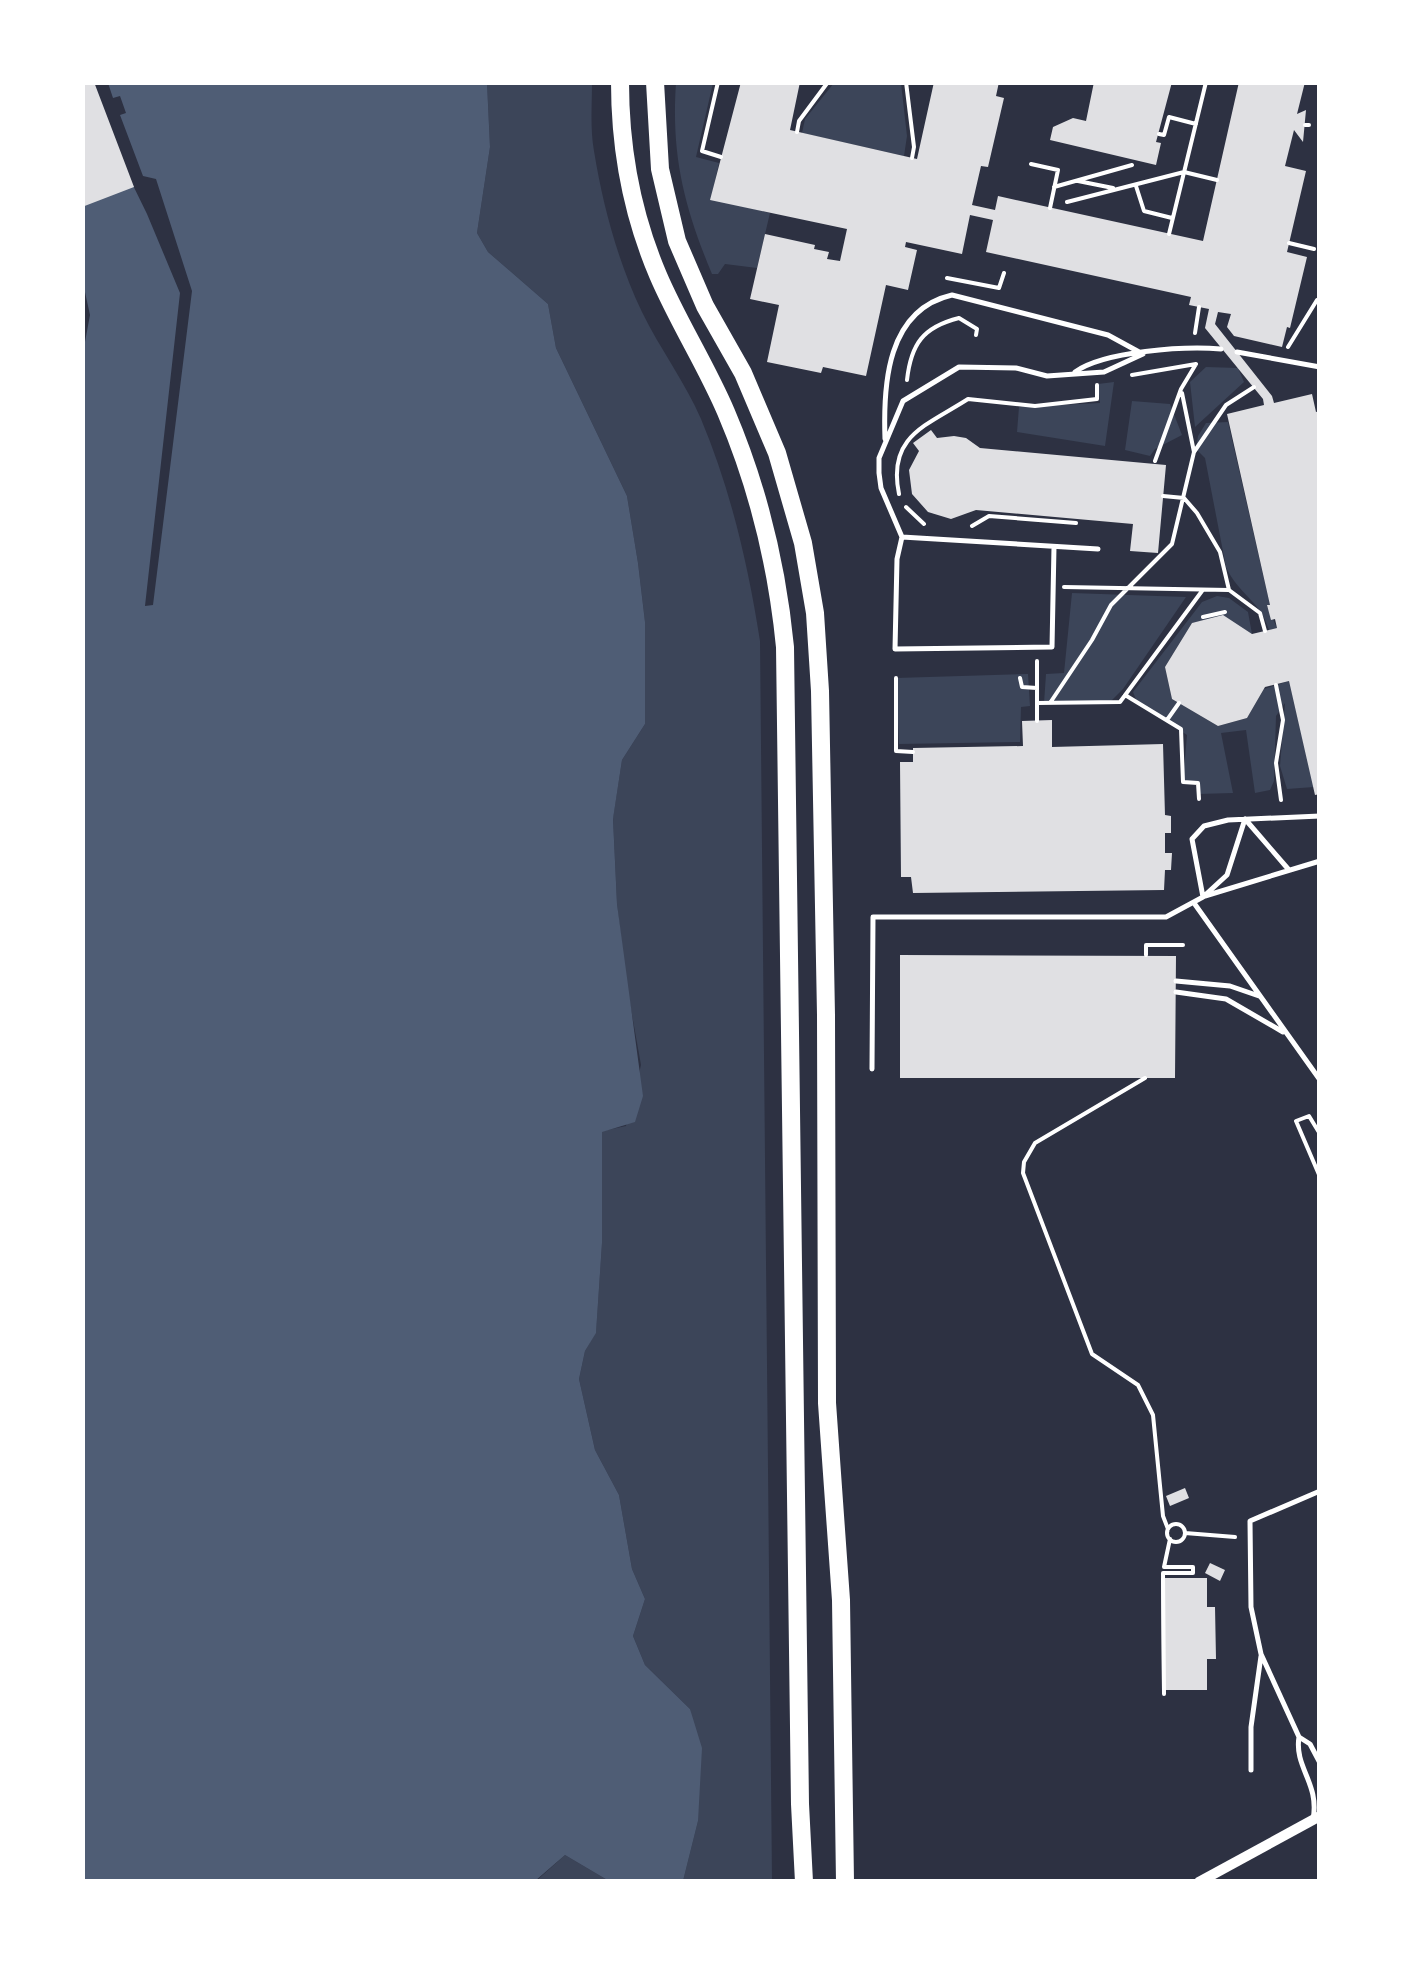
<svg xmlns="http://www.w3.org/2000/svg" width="1402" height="1964" font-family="Roboto,sans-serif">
	<rect width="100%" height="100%" fill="#2d3142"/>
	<path fill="#3c4559" d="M487 83H592C592 105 590 129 594 151 603 206 618 262 642 312 660 349 685 382 701 419 731 491 748 564 760 641L772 1881H683L698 1821 690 1709 645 1665 633 1636 645 1599 632 1569 619 1495 595 1450 579 1379 585 1351 596 1332 602 1243V1131L626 1126 641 1065 626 981 617 904 613 818 622 760 645 724V622L638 563 627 496 556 348 548 304 488 252 477 233 490 147Z
		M676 83H713L696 157 719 163 711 199 770 213 757 268 725 264 718 274H712C684 207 671 155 676 83Z
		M834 83H901L907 136 904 156 802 133 805 119Z
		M1206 367 1238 368 1244 382 1195 427 1190 382Z
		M1114 382 1105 446 1017 432 1019 407 1100 403 1098 384Z
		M1132 401 1170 404 1182 435 1155 449 1150 456 1125 450Z
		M1228 422 1270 605 1267 606 1277 628 1269 630C1260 600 1238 594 1226 567L1205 458 1196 449 1198 436 1206 423Z
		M1072 593 1186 597 1123 689 1110 702 1044 703 1046 674 1064 673Z
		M1217 596 1229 598 1248 612 1252 634 1223 616 1192 623 1165 667 1172 699 1218 726 1247 718 1264 689 1289 681 1314 787 1287 789 1280 766 1285 703 1276 716 1274 781 1270 790 1255 793 1246 730 1221 733 1233 793 1198 794V783L1183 782 1187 735 1137 702 1133 692 1202 602Z
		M1028 674 1030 706 1021 707 1020 742 899 744 896 678Z
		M565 1855 609 1881 535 1882Z"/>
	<path fill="#4f5d75" d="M83 83 147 214 180 293 145 606 153 605 192 291 156 179 143 176 120 115 126 113 120 96 113 98 108 83H487L490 147 477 233 488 252 548 304 556 348 627 496 638 563 645 622V724L622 760 613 819 617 904 643 1096 635 1122 602 1132V1243L596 1333 585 1351 579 1379 595 1450 619 1495 632 1569 645 1599 633 1636 645 1665 690 1709 702 1748 698 1821 683 1881H609L565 1855 535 1881H83L82 358 90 315 83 283Z"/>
	<path fill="#e0e0e3" d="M82 82H94L134 187 82 207Z
		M741 82H800L790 130 917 159 934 82H999L996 96 1004 98 988 167 981 166 972 205 995 210 998 196 1203 241 1239 82H1305L1297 114 1306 110 1303 142 1294 130 1285 166 1306 171 1287 252 1307 257 1290 328 1287 327 1282 347 1234 336 1227 327 1231 314 1218 312 1215 324 1272 396 1274 403 1312 394 1316 412 1320 411V794L1315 795 1289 681 1265 687 1247 718 1218 726 1172 699 1165 667 1192 623 1223 615 1252 634 1277 628 1275 619 1271 620 1267 605H1270L1227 414 1264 405 1263 399 1205 328 1209 309 1189 305 1191 297 986 252 993 220 970 215 962 254 906 242 905 247 917 250 908 290 886 285 866 376 823 367 821 373 767 362 779 305 750 299 765 234 815 245 814 249 829 252 827 259 840 261 847 229 710 200Z
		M1094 82H1172L1156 142 1161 143 1156 165 1050 140 1053 127 1073 118 1086 121Z
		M931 430 937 438 954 436 966 438 980 448 1166 465 1158 553 1130 551 1133 524 976 510 951 519 928 512 912 494 909 470 919 451 913 443Z
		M1052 720V747L1163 744 1165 815 1171 816V833H1165V853H1172L1171 870H1165L1164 890 913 893 911 877H901L900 762H913V748L1023 746 1022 721Z
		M900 955 1176 956 1175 1078H900Z
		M1185 1488 1189 1498 1170 1506 1166 1496Z
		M1210 1563 1225 1570 1220 1581 1205 1573Z
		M1161 1578H1207V1607H1215L1216 1659H1207V1690H1162Z"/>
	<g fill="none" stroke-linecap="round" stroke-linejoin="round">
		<path stroke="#fff" stroke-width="4" d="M718 82 702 151 721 157
			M906 82 914 147 912 158
			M1305 125H1309
			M797 132 799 121 828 82
			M1159 134 1164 135 1169 117 1196 124
			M1031 164 1058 170 1050 208
			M1078 181 1113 188
			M1136 186 1144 211 1172 218
			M1054 187 1132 165
			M1067 202 1184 172 1217 180
			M1169 234 1206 82
			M1289 243 1314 249
			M947 278 999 288 1004 273
			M1195 333 1199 307
			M1288 347 1317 300
			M1132 375 1196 364
			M907 380C911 344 923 327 959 318L977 329 976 335
			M1182 393 1194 452
			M1155 461 1181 389 1196 364
			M899 494C887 436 926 426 968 399L1035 406 1097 399V385
			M1163 496 1184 498 1197 513 1220 552 1229 590 1260 613 1265 631
			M906 507 924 524
			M972 526 989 516 1076 523
			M1064 587 1229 590
			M1203 617 1225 612
			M1037 661V721
			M896 678V751L913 752
			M1020 678 1022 687 1037 688
			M1276 685 1283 720 1276 763 1281 800
			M1125 695 1181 729 1183 782 1198 783 1199 799
			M1037 703 1120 702 1202 591
			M1050 703 1092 640 1111 605 1172 544 1194 452 1226 405 1254 387
			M1167 720 1179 703
			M1146 955V945H1183
			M1145 1078 1035 1143 1024 1162 1023 1173 1092 1354 1138 1385 1153 1415 1163 1516 1168 1529
			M1320 1134 1309 1116 1296 1121 1320 1177
			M1167 1533a9 9 0 1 1 18 0a9 9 0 1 1-18 0Z
			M1185 1533 1235 1537
			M1164 1694 1163 1573H1193V1567H1164L1170 1539"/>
		<path stroke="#fff" stroke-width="5" d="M1237 352 1320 367
			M1075 372C1104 351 1185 346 1221 349
			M885 439C883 384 887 310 952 295L1108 335 1141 353
			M902 537 897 559 895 649 1052 647 1054 547
			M1098 549 902 537 881 488 879 473V458L903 401 959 367 1016 368 1047 376 1104 372 1143 354
			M1245 819 1289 870
			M1205 896 1320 861
			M1203 897 1192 839 1204 826 1228 820 1320 816
			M1194 903 1320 1080
			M1176 981 1230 986 1259 996
			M1176 992 1226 999 1283 1032
			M872 1069 873 917H1166L1203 897 1227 875 1245 819
			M1299 1737 1310 1744 1320 1763
			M1251 1770V1727L1261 1656
			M1313 1820C1320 1783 1294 1768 1299 1737L1261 1654 1251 1607 1250 1521 1320 1491"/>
		<path stroke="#fff" stroke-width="10" d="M1199 1882 1320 1816"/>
		<path stroke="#fff" stroke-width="18" d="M620 82C620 148 632 214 658 275 678 322 706 365 726 412 758 487 777 565 785 647L800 1804 804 1882
			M655 82 660 169 677 241 705 306 743 373 777 453 803 543 815 613 820 691 826 1015 827 1403 841 1600 845 1882"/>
	</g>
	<rect width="1402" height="1964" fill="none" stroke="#ffffff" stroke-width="170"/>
</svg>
